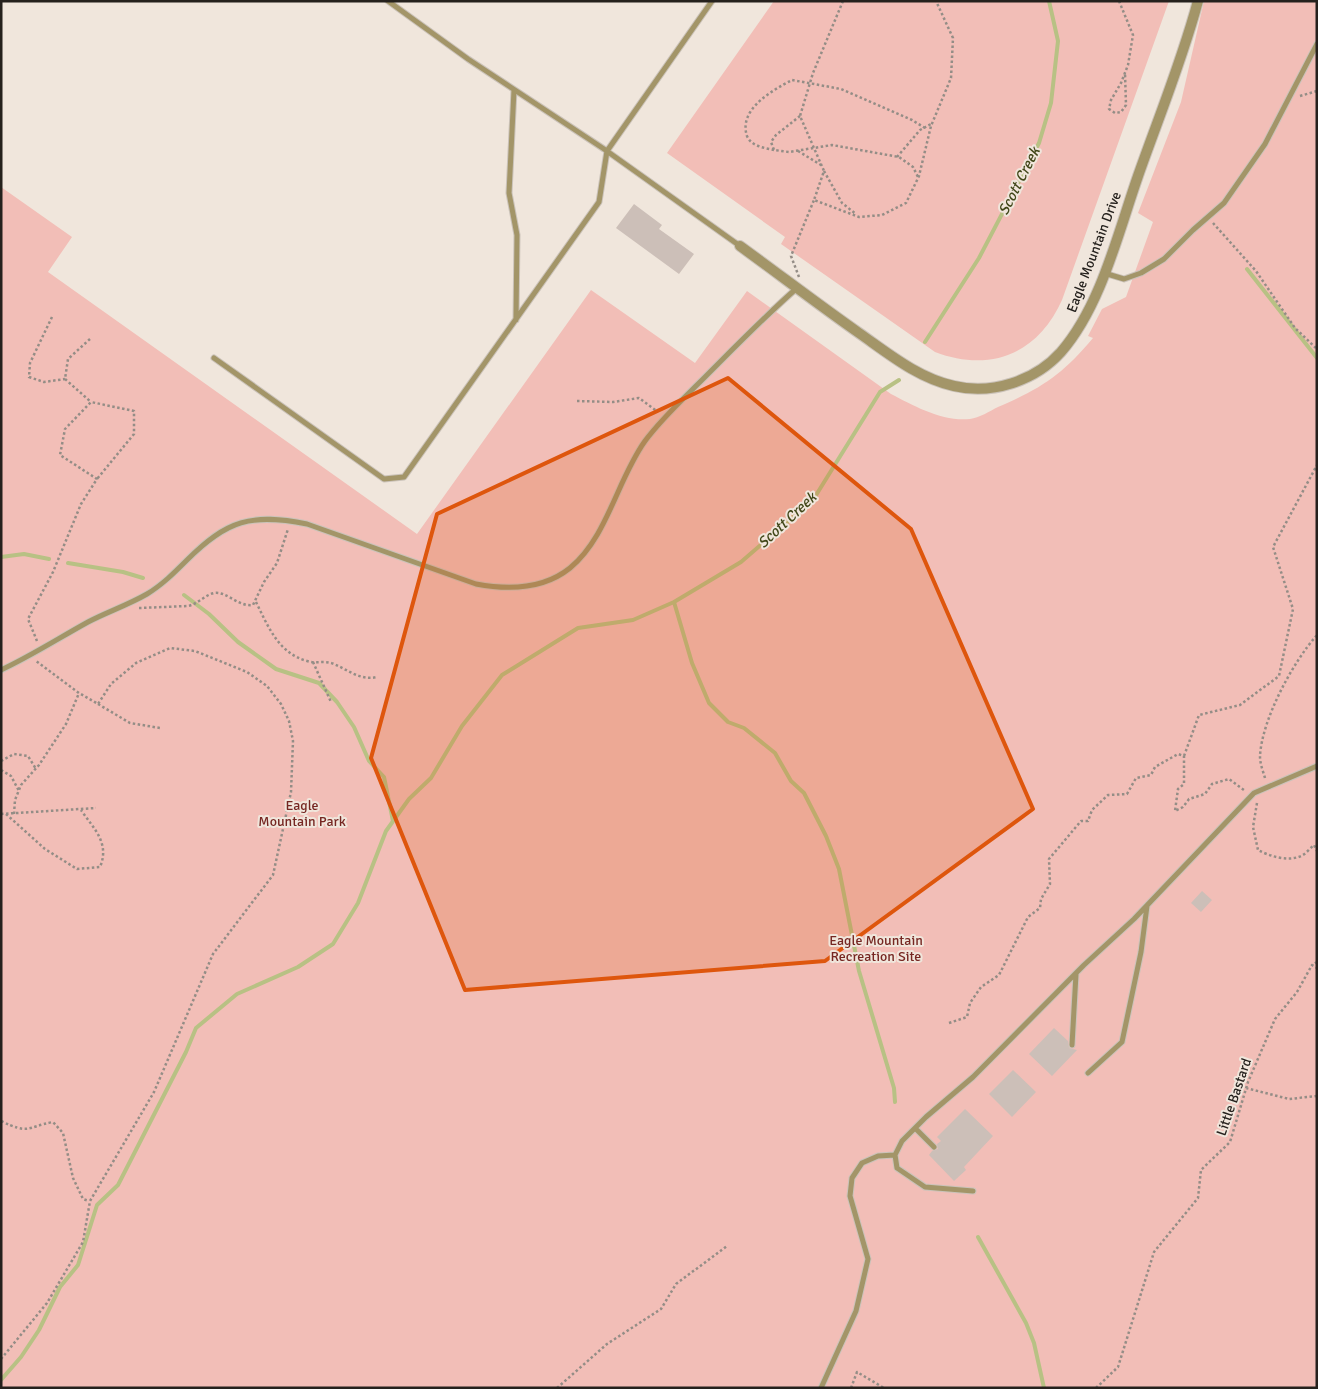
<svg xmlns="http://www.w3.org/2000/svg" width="1318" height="1389" font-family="Signika,sans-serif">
	<rect width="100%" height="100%" fill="#f0e6dc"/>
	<path fill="#f2beb7" d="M774 1H1169L1062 300C1038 354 990 373 935 352L781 244 785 237 667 153Z
		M1204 1H1317V1388H1V187L72 237 48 272 417 534 591 290 695 363 747 291 891 394C914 406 943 422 970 419 979 418 990 411 998 407 1042 388 1062 375 1093 338L1088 336 1102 309 1126 297 1153 222 1138 213 1181 102Z"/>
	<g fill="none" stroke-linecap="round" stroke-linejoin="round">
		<path stroke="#b8c184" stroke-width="4" d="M1247 269 1317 358
			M925 342 979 258 1039 143 1051 103 1058 41 1049 1
			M1 557 24 554 49 559
			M68 563 123 572 143 578
			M184 595 209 614 238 642 276 669 319 683 337 702 354 727 369 761 384 777 393 821
			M674 602 692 663 709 703 728 722 744 728 775 753 791 781 804 793 826 836 839 869 859 971 894 1088 895 1102
			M978 1237 1026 1323 1034 1343 1044 1388
			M1 1380 21 1357 39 1330 60 1287 78 1265 97 1205 118 1185 186 1052 196 1028 237 994 298 967 333 944 358 903 386 831 409 799 431 778 462 726 502 675 578 628 633 620 674 602 741 562 813 500 880 392 899 380"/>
	</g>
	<path fill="#ccbfb8" d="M634 204 662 225 659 229 694 254 679 274 616 228Z
		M1202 891 1212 900 1201 912 1191 903Z
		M1054 1028 1068 1041 1069 1048 1077 1050 1052 1076 1029 1054Z
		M1013 1070 1036 1092 1012 1117 989 1094Z
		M965 1109 993 1136 964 1167 966 1170 954 1181 929 1155 932 1151 938 1149 937 1144 941 1141 937 1137Z"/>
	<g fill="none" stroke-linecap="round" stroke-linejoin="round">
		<g stroke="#cbc3ba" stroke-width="7">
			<path id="service" d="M388 1 468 59 604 149 740 246
				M514 90 509 193 517 235 516 320
				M1104 273 1124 279 1141 273 1164 259 1193 230 1224 203 1265 144 1317 44
				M214 358 384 479 404 477 599 202 607 151 712 1
				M1 670C31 656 59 638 88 622 107 612 128 605 147 594 162 585 174 573 187 560 227 520 251 513 307 524L476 584C508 590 544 589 570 568 608 536 617 480 645 441 662 418 684 398 704 378 735 347 764 317 797 288
				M1072 1045 1076 974
				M1088 1073 1122 1042 1141 952 1147 906
				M915 1128 934 1147
				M895 1155 897 1168 925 1187 973 1191
				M821 1388 856 1311 868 1259 850 1196 852 1178 862 1163 878 1156 895 1155 902 1141 926 1117 973 1077 1084 965 1134 919 1254 793 1317 766"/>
		</g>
		<g stroke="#cbc3ba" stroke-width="12">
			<path id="minor" d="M740 246C780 275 819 305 859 333 889 354 918 378 954 386 992 395 1035 381 1061 352 1101 306 1118 233 1138 176 1158 119 1182 61 1198 1"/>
		</g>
		<path stroke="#948d86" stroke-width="2.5" stroke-dasharray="2.5 2.5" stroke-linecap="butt" d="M843 1 813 73 800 116 824 171 814 200 859 217 882 215 906 203 919 176 931 126 951 78 953 38 936 1
			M1119 1 1133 35 1128 65 1121 83 1111 100 1109 109 1115 113 1121 112 1126 105 1125 73
			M1300 96 1317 91
			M800 116 776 135 771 142 774 150 789 152 832 145 899 157 913 167 918 177
			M774 150C764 148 751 146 747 136 738 109 773 90 792 80L841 89 912 120 925 128
			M798 151 821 165
			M897 157 920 130 931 124
			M824 171 842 203 856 214
			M1213 223 1256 271 1295 328 1317 349
			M799 277 791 256 814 200
			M52 317 30 363 29 377 44 382 65 379
			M90 339 68 359 65 379 91 402
			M577 401 613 402 639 398 658 412
			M256 602C268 626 278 653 307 661 316 664 325 660 334 664 348 670 361 681 377 677
			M139 608 188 606C198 604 205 595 214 593 227 591 238 607 253 605L264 582 277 563 288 529
			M37 641 28 619 53 572 81 504 97 479 60 455 65 429 91 402 134 411V434L97 479
			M313 662 331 702
			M98 704 130 723 160 728
			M1184 756 1199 715 1240 705 1279 676 1293 609 1273 547 1317 465
			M1 761 14 754 28 756 36 769
			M1 770 11 776 19 791
			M1265 778C1263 771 1260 764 1260 756 1262 719 1293 662 1317 635
			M1257 803 1253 827 1258 850C1269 856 1288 862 1301 856 1306 854 1310 848 1314 845L1317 851
			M1 814 96 808
			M6 814 45 849 77 869 100 867C110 843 94 829 81 810
			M14 814 15 800 21 785 39 765 66 724 79 693
			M1317 962 1312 965 1317 968
			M949 1023 967 1017 970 1003 981 987 999 975 1028 917 1040 908 1041 899 1050 884 1049 859 1081 821H1088L1092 810 1108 795 1127 794 1136 778 1151 775 1155 767 1178 754 1184 756V784L1178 789 1175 811 1183 807 1189 799 1205 794 1212 784 1229 779 1244 790
			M1246 1088 1289 1099 1317 1096
			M1 1121C30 1135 26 1127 53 1122L63 1133 73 1178 83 1199 89 1201
			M1 1359 47 1303 83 1242 90 1201 154 1092 213 954 273 875 291 792 293 741 289 721 281 704 267 686 247 672 195 651 170 648 136 663 111 684 98 704 79 693 36 661
			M557 1388 607 1344 661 1309 676 1284 727 1246
			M851 1388 857 1372 884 1388
			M1096 1388 1118 1367 1154 1252 1198 1198 1201 1170 1230 1142 1248 1082 1275 1019 1297 992 1312 965"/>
		<use href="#service" stroke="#a39568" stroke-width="5"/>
		<use href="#minor" stroke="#a39568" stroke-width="10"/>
	</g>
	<path fill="#de560d" fill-opacity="0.2" stroke="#de560d" stroke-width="4" stroke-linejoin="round" d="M728 378 911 529 1033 809 825 961 465 990 371 758 437 514Z"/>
	<g text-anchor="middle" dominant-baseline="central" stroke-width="4" stroke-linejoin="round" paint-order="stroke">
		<g font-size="14" fill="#25211d" stroke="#f0e6dc">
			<text transform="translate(1094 252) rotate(-69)">Eagle Mountain Drive</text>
			<text transform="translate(1234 1097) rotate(-71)">Little Bastard</text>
		</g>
		<g font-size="14" fill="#762722" stroke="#f0e6dc">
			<text x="302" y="805">Eagle<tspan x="302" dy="16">Mountain Park</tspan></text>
			<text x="876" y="940">Eagle Mountain<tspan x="876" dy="16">Recreation Site</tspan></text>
		</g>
		<g font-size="15" font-style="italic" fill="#414719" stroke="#f0e6dc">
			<text transform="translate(1019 181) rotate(-63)">Scott Creek</text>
			<text transform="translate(787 520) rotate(-43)">Scott Creek</text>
		</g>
	</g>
	<rect width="1318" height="1389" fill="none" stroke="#25211d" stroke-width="5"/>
</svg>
